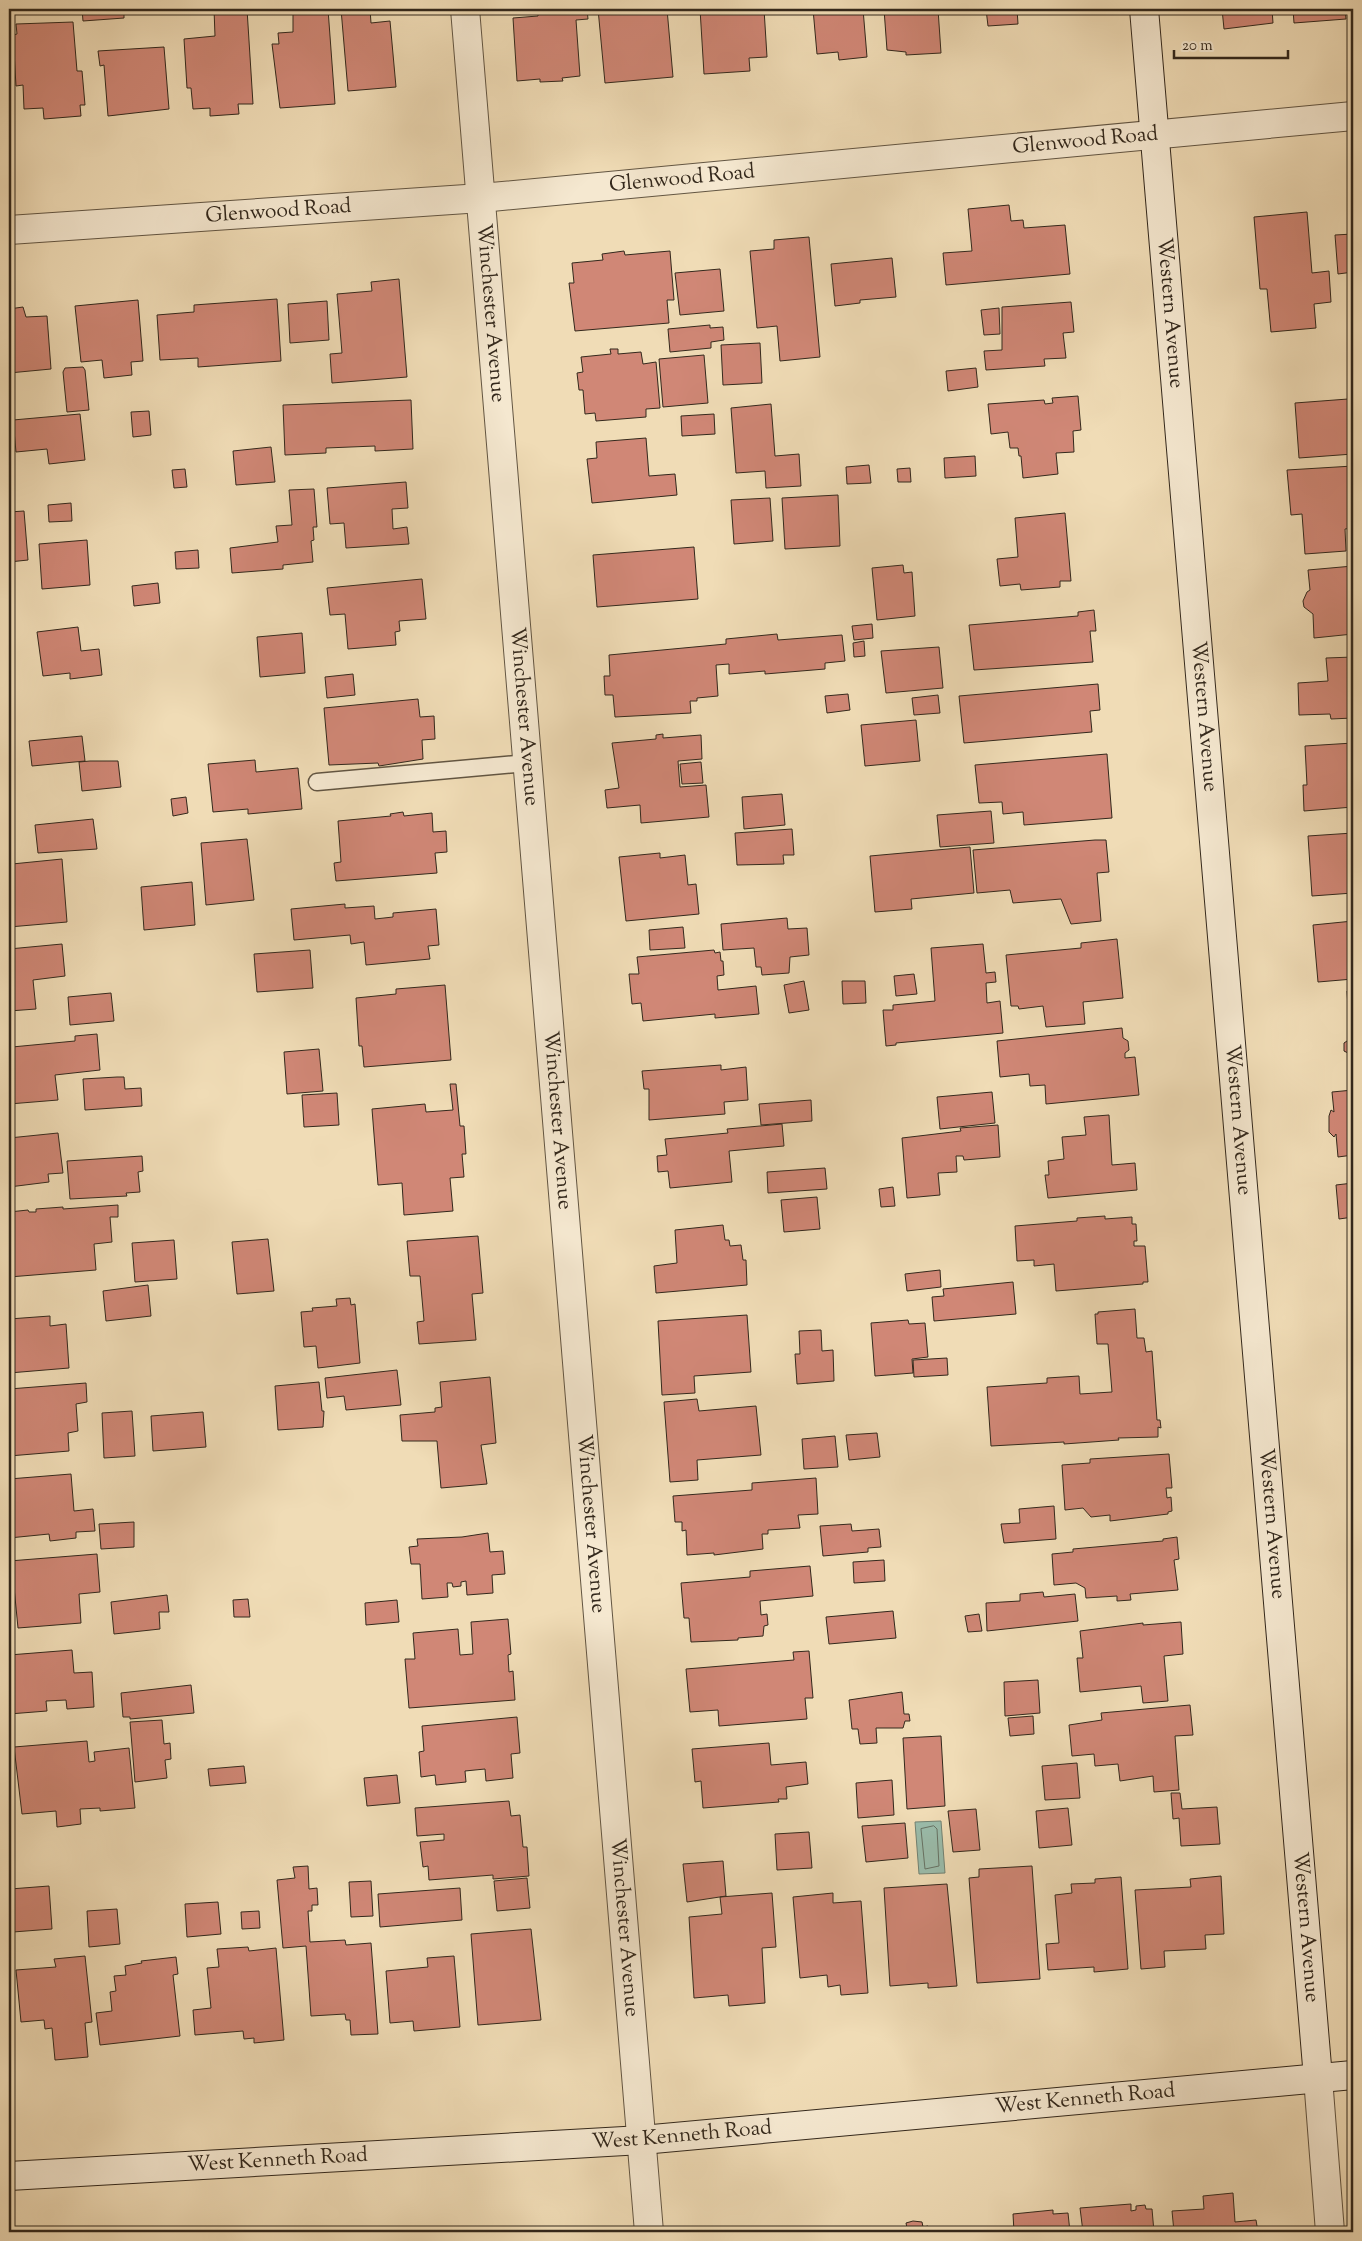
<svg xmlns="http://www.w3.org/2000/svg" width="1362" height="2241" font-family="'Sorts Mill Goudy',serif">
	<rect width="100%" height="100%" fill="#f0dcb6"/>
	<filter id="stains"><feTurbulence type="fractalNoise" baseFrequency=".004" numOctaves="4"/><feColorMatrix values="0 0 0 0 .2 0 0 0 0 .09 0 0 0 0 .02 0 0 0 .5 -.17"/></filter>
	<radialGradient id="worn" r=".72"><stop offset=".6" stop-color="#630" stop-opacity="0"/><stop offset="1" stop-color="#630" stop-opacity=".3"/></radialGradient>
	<path fill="#9abcab" stroke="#718172" d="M941 1821 945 1873 919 1874 915 1822Z"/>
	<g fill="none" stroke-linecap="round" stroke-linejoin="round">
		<path stroke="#667264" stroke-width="1" d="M934 1826 937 1829 939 1866 925 1869 921 1829Z"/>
	</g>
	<path fill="#d08776" stroke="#33281c" d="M82 9H124V18L83 21Z
		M214 9H247L253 104H238L239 114 210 116V108L193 109 191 88H187L184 39 215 36Z
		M293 9H328L335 104 280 108 272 44H279L278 33 293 32Z
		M341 9H370L371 23 390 21 396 87 348 91Z
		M538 9H587L588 19 576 20 580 76 562 78 563 81 540 82V79L517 81 513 18 538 16Z
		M598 9H667L673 77 605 83Z
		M700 9H764L767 57 749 58 750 71 704 74Z
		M813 9H863L867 57 839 60 838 52 817 54Z
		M884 9H938L941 53 906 55V52L887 50Z
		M986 9H1017L1018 24 988 26Z
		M1222 9H1272L1273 23 1224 29Z
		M1293 9H1345L1346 19 1294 23Z
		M73 22 77 71H82L85 105H80L81 116 44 119 43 108 24 109 23 85 16 86 13 35 17 34 16 24Z
		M164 47 169 109 108 116 104 65 100 66 98 51Z
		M1009 205 1011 221 1023 220 1024 228 1065 225 1070 274 946 285 943 253 972 251 968 209Z
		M1307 212 1312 273 1329 271 1331 302 1314 304 1316 328 1271 332 1267 289H1260L1254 217Z
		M1353 234V272L1338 274 1335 235Z
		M809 237 820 357 780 361 777 326 757 328 750 251 774 249V240Z
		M624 251 625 255 670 251 674 300H667L669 323 575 331 569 283H574L572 263 603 260 602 254Z
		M892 258 896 297 860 300V303L835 306 831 264Z
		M720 269 724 311 680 315 675 273Z
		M399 279 407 377 332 383 330 354 342 353 337 294 372 291 371 282Z
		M277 299 281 361 198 367V358L160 360 157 315 194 312V305Z
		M138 300 143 361 131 362 132 375 104 378 102 360 81 362 75 306Z
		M327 301 329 340 290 343 288 304Z
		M1071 302 1074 332 1063 333 1066 358 1044 359 1045 366 986 370 984 351 1002 350V307Z
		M23 307 26 317 47 316 51 369 9 373V309Z
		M999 308 1000 334 984 335 981 310Z
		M710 325V328L723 327 724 340 711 342V348L670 352 668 329Z
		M1353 336V368L1351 369 1349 337Z
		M760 343 762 383 723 385 721 345Z
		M610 349H618V354L641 352 643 364 656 362 660 408 646 409V417L596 421 595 413 585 414 583 390H579L577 373 583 372 581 357 611 354Z
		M704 355 708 403 663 407 659 359Z
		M83 367 85 370 89 410 67 412 63 372 65 368Z
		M976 368 978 387 948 391 946 371Z
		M1078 396 1081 430 1073 431 1074 452 1056 453 1058 474 1023 478 1021 456H1019L1018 448H1010L1008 432 991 434 988 404 1044 400 1045 404 1053 403 1052 398Z
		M1348 399V409L1352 408 1353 415V454L1299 458 1295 403Z
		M411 400 413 449 375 451V446L326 448V453L285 455 283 405Z
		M771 404 775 456 799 454 801 486 766 488 765 471 736 473 731 408Z
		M149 411 151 435 133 437 131 412Z
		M80 414 85 460 49 464 47 449 16 452 13 420Z
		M714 414 715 434 682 436 681 416Z
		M646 438 649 476 675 474 677 495 592 503 587 459 597 458 596 442Z
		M271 447 275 482 236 485 233 451Z
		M975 456 976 476 945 478 944 458Z
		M869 465 871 483 847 484 846 467Z
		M1353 466V528L1345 529 1346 551 1305 554 1302 514 1291 515 1287 470Z
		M910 468 911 482H898L897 469Z
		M185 469 187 487 174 488 172 470Z
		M406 482 408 508 392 509 393 529 407 527 409 544 346 548 344 523 330 524 327 488Z
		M314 489 317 527H313L314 540 311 541 313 562 283 565V569L232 573 230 548 278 542 276 526 292 525 289 490Z
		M838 495 840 546 785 549 782 498Z
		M770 498 773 541 734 544 731 500Z
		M71 503 72 521 49 522 48 505Z
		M24 511 28 560 9 562V512Z
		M1065 513 1071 581H1060V587L1021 590 1020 584 1000 586 997 559 1018 557 1015 518Z
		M87 540 90 585 42 589 39 544Z
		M694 547 698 599 597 607 593 555Z
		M198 550 199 568 176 569 175 552Z
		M903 565 904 573 912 572 915 616 877 620 872 568Z
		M1353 566V634L1314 638 1313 614 1304 607 1303 601 1307 592 1310 590 1308 570Z
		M422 579 426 619 399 621 400 631 395 632 396 645 348 649 345 614 330 615 327 588Z
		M158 583 160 603 134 606 132 586Z
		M1094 610 1096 631H1090L1093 662 974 670 969 625 1078 616V612Z
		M872 624 873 638 854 640 852 626Z
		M78 627 81 651 99 649 102 675 70 679V673L43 676 37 632Z
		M302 633 305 673 260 677 257 637Z
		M777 634 778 640 842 635 845 661 825 663V669L765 674V671L729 674V664L716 665 718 696 697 698V701H690L691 713 615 717 613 695H605L604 676H610L609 655 726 644V639Z
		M864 641 865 656 854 657 853 643Z
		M939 647 943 688 886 693 881 651Z
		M1353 657V718L1331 719 1330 714 1299 715 1298 683 1328 681 1326 658Z
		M353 674 355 695 327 698 325 677Z
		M1098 684 1100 710 1090 711 1092 732 964 743 959 696Z
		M848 694 850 710 827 713 825 696Z
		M938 695 940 713 914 715 912 698Z
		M9 698 13 737H9Z
		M418 699 420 717 434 716 435 739 422 740 423 759 379 766 378 763 329 765 324 708Z
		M916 720 920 761 865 766 861 725Z
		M663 734V738L701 735 702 759 678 761 680 787 706 785 709 817 641 823 640 805 607 808 605 790 619 788 612 743 656 739V735Z
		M82 736 85 761 32 766 29 741Z
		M1353 743V807L1304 811 1303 785H1307L1305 746Z
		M1107 754 1112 818 1024 825 1023 812 1003 814 1002 802 979 803 975 765Z
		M255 760 256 772 298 768 302 809 248 814V809L213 812 208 764Z
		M90 761H118L121 787 82 791 79 762Z
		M701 762 703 783 682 784 680 764Z
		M782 794 785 825 744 829 742 797Z
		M186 797 188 813 173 816 171 799Z
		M991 811 994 843 940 847 937 815Z
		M403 812 404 816 432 813 433 832 446 831 447 852 435 853 437 873 336 881 334 863 341 862 338 821 391 816 390 814Z
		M93 819 97 849 38 853 35 825Z
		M792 829 794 855H783L784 864 737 865 735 833Z
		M1353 833V893L1312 896 1308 836Z
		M247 839 254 900 206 905 201 843Z
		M1095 840H1106L1109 872 1097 873 1101 921 1071 924 1061 899 1013 903 1010 890 977 893 973 850Z
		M970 847 974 893 911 899 912 909 875 912 870 856Z
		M660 853V858L685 855 688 885 696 884 699 914 626 921 619 857Z
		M62 859 67 922 9 927V873L13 872 12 864Z
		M192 882 195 925 144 930 141 887Z
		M345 904V908L374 906 375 919 393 917V913L436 909 439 945 428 946 430 959 366 965 364 942 351 944 350 935 294 940 291 909Z
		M787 918 788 929 807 928 809 955 790 957 789 973 762 975 761 967H756L754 948 723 950 721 924Z
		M1353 921V979L1318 982 1313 925Z
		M683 927 685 948 650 950 649 930Z
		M1117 939 1123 998 1083 1002 1085 1024 1046 1027 1043 1006 1019 1009 1018 1006H1011L1006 955 1081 948V943Z
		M62 944 65 976 33 980 36 1009 9 1011V949Z
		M983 944 986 973 995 972 996 982 986 983 987 1003 1000 1001 1003 1033 896 1043V1045L886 1046 883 1010H893V1005L935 1001 931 948Z
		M310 950 313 988 257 992 254 954Z
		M714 950 715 953 720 952 721 961H723L724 975 717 976 718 990 756 986 759 1014 715 1018V1014L643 1021 641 1003 632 1004 629 974H639L637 957Z
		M914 974 917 994 896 996 894 976Z
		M804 981 809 1010 789 1013 784 985Z
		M842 981H865L866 1003 843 1004Z
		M445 985 451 1060 364 1067 362 1046H359L356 998 396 994V989Z
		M1347 991H1353V1061L1352 1055 1344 1051V1043L1350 1039Z
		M111 993 114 1021 70 1025 68 997Z
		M1122 1028 1123 1038 1128 1041 1129 1050 1125 1053V1058L1135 1057 1139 1095 1046 1104 1045 1085 1030 1086 1029 1074 1000 1077 997 1041Z
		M97 1034 100 1070 55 1075 58 1100 9 1104V1037H11L12 1047 75 1041V1036Z
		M319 1049 323 1091 287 1094 284 1052Z
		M721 1065V1070L746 1067 748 1100 724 1102 725 1114 649 1120V1089H644L642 1071Z
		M117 1077H124L125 1089 141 1088 142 1106 85 1110 83 1079Z
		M450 1084H456L460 1126H464L466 1154H462L464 1177 450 1178 453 1211 404 1215 402 1183 378 1185 372 1109 425 1104 426 1112 453 1110Z
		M1353 1090V1155L1338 1157 1336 1134 1334 1137 1329 1132V1116L1331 1110 1334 1112 1332 1092Z
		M992 1092 995 1123 940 1129 937 1097Z
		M337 1093 339 1125 304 1127 302 1095Z
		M811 1100 812 1121 761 1125 759 1104Z
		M1109 1115 1112 1165 1135 1163 1137 1190 1048 1198 1045 1175H1049L1048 1161 1064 1159 1062 1137 1086 1135 1084 1117Z
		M782 1124 784 1146 729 1151 732 1182 670 1188 668 1171 658 1172 657 1156 667 1155 665 1139 728 1133 727 1129Z
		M998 1125 1000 1157 964 1160 963 1156H956L957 1172 938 1173 940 1195 907 1198 902 1138 961 1131 960 1128Z
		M58 1133 63 1173 48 1174 49 1182 9 1187V1138Z
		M142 1156 143 1171 138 1172 140 1192 126 1193 127 1196 70 1199 67 1161Z
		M825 1168 827 1189 768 1193 767 1172Z
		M1353 1183V1217L1339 1219 1336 1185Z
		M893 1187 895 1206 881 1207 879 1189Z
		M817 1197 820 1229 784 1232 781 1200Z
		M118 1205V1217H110L112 1242 94 1244 96 1270 9 1277V1212L28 1210 29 1212H36V1209L63 1207V1209Z
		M1105 1216V1219L1132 1217V1224H1136L1137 1241H1134V1246H1145L1148 1282H1143V1284L1056 1291 1054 1264 1034 1266V1260L1017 1261 1015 1226 1077 1221V1218Z
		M723 1225 725 1240H729L730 1246 741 1245 743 1260H746L747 1285 656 1293 654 1266 677 1263 675 1230Z
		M478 1236 483 1293 472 1294 476 1340 419 1344 417 1322 424 1321 420 1276H410L407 1241Z
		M268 1239 274 1291 237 1294 232 1242Z
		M174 1240 177 1279 135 1282 132 1243Z
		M940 1270 941 1287 907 1291 905 1274Z
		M1351 1281H1353V1332H1351L1349 1304H1352Z
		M1013 1282 1016 1314 934 1321 932 1297 944 1296 943 1289Z
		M148 1285 151 1316 106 1321 103 1291Z
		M350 1298 351 1305 355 1304 360 1363 318 1368 316 1346 304 1347 301 1312 313 1311 312 1308 337 1306 336 1299Z
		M1135 1309 1137 1338H1144L1146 1352 1152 1351 1157 1420H1160L1161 1428 1158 1427V1437L1118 1438 1119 1440 1064 1444V1442L991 1446 987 1387 1047 1383V1378L1079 1376 1080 1394 1112 1392 1108 1344H1097L1095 1314H1098V1312Z
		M747 1315 751 1372 694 1376 695 1393 662 1395 658 1321Z
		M50 1316V1326L66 1324 69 1368 9 1373V1319Z
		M908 1320 909 1324 925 1323 928 1357 912 1359 913 1373 875 1376 871 1323Z
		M821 1330 822 1351 833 1350 834 1381 797 1384 795 1354H800L799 1331Z
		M1349 1349H1353V1383L1351 1378Z
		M947 1358 948 1375 914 1377 913 1360Z
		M397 1370 401 1405 346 1410 344 1396 327 1398 325 1378Z
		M490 1377 496 1443 481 1445 487 1484 441 1488 437 1441H402L400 1415 435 1412V1408L442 1407 440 1382Z
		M319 1382 322 1411H324L323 1427 278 1430 275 1386Z
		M86 1383 87 1402 76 1404 78 1431 68 1433 69 1451 9 1456V1389Z
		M697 1399 699 1411 756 1406 761 1455 697 1460 698 1480 670 1482 664 1402Z
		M132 1411 135 1456 104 1458 102 1413Z
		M203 1412 206 1447 153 1451 151 1416Z
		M877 1433 880 1457 849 1460 846 1435Z
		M835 1436 838 1467 804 1469 802 1439Z
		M1169 1454 1172 1488H1166L1167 1498 1171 1497 1172 1511 1168 1512V1514L1110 1521V1515L1091 1517 1083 1508 1065 1510 1062 1465 1090 1463V1459Z
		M71 1474 74 1511 93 1509 95 1531 76 1532V1538L50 1541 49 1534 9 1538V1479Z
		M816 1478 818 1514 798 1515 800 1528 768 1530V1534H762L763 1549 714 1555V1553L687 1555 686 1530 682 1531V1522H675L673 1496 752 1490V1483Z
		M1054 1506 1056 1539 1004 1543 1001 1524 1020 1523 1019 1509Z
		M134 1522V1547L101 1549 99 1524Z
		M851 1524 852 1531 879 1529 881 1547 868 1548V1552L823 1556 820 1526Z
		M488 1533 490 1552 503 1551 505 1574 492 1575 493 1593 467 1595 466 1581 461 1582V1586L453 1587 452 1583H447L448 1597 422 1599 420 1564H411L409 1547 418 1546 417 1539 462 1537Z
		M1177 1537 1179 1559 1174 1560 1178 1590 1130 1594 1131 1600 1117 1601V1596L1086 1598 1085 1588 1076 1583 1054 1585 1052 1554 1073 1552V1549L1163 1541V1539Z
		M97 1554 100 1592 79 1594 81 1623 18 1628 14 1587H9V1561Z
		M884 1560 885 1581 854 1583 853 1562Z
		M810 1566 813 1596 760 1601 761 1615 767 1614 768 1625 764 1626 763 1636 738 1638V1640L691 1642 689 1618H684L681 1583 750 1577V1571Z
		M1043 1592 1044 1597 1075 1594 1078 1621 987 1631 986 1603 1020 1601V1594Z
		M167 1595 169 1612H159L160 1629 114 1634 111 1602Z
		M248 1599 250 1617H234L233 1600Z
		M397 1600 399 1622 366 1625 365 1603Z
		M893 1611 896 1638 829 1644 826 1617Z
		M979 1614 982 1631 968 1632 965 1616Z
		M508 1619 511 1654 508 1655 509 1672 513 1671 515 1700 409 1708 405 1659H415L413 1633 458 1629 460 1655 473 1654 471 1622Z
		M1181 1622 1183 1654 1164 1656 1168 1701 1143 1703 1141 1686 1080 1692 1077 1658H1083L1080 1631 1143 1623V1625Z
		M72 1650 74 1673 92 1672 94 1707 67 1709 66 1700 46 1701 47 1711 9 1714V1655Z
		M809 1651 813 1698H805L807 1719 719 1726 718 1710 690 1712 686 1669 794 1660 793 1652Z
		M1038 1680 1040 1713 1005 1716 1004 1682Z
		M191 1685 194 1713 130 1719V1717H123L121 1693Z
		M902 1692 904 1714H909L910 1721H905L903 1728H876L877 1743 860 1744 858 1729H852L849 1700Z
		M1190 1705 1193 1735 1175 1736 1179 1790 1154 1792 1153 1776 1120 1781 1118 1764 1095 1766 1094 1754 1072 1756 1069 1725 1102 1720 1101 1713Z
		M1033 1716 1034 1734 1010 1736 1008 1718Z
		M517 1717 520 1753 511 1754 513 1778 486 1781 485 1769 465 1771 466 1782 436 1785 435 1775 421 1777 419 1752 424 1751 422 1726Z
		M162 1720 164 1744 170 1743 171 1759 165 1760 167 1778 135 1782 130 1722Z
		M941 1736 945 1806 907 1809 903 1738Z
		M87 1741 89 1762 95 1761 94 1752 129 1748 135 1808 100 1811V1808L80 1809 81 1824 57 1827 56 1811 22 1814 14 1747Z
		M769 1743 771 1765 806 1762 808 1784 786 1787 787 1799H778L779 1802 703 1808 701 1781 695 1782 692 1749Z
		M1077 1763 1080 1798 1045 1800 1042 1766Z
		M244 1766 246 1783 210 1786 208 1769Z
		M397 1775 400 1803 367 1806 364 1778Z
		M892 1780 894 1815 858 1818 856 1783Z
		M1171 1793H1180L1182 1809 1217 1807 1220 1844 1181 1846 1179 1818 1173 1819Z
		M509 1801 511 1816 520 1815 523 1847H527L529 1876 493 1879V1875L429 1880 428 1866 423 1867 420 1842 444 1840V1834L417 1836 415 1808Z
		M1068 1808 1072 1845 1039 1848 1036 1811Z
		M976 1809 980 1850 953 1852 948 1811Z
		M905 1823 908 1858 866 1862 862 1826Z
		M809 1832 812 1868 777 1870 775 1834Z
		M723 1861 726 1896 687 1902 683 1864Z
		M308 1866 309 1889 317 1888 318 1905H312V1911H308L310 1942 345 1940 346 1945 371 1943 378 2034 351 2035 350 2020H346L345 2014 311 2016 306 1946 283 1948 277 1880 295 1878 293 1867Z
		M1032 1866 1040 1979 977 1983 969 1878 979 1877V1869Z
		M1221 1876 1224 1934 1205 1935 1206 1949 1164 1951 1165 1967 1141 1969 1135 1890 1191 1887 1190 1879Z
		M1121 1877 1128 1969 1094 1972V1967L1048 1970 1046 1944 1059 1943 1055 1895 1072 1893 1071 1884 1095 1883V1879Z
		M527 1878 530 1908 497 1911 494 1881Z
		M371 1881 373 1916 351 1917 349 1882Z
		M947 1884 957 1986 928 1988V1983L890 1986 884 1888Z
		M49 1886 52 1929 13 1932 10 1889Z
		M460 1888 462 1920 380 1927 378 1894Z
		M772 1893 776 1947 762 1948 765 2003 729 2006 728 1995 694 1998 689 1917 722 1914 720 1897Z
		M833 1893V1903L861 1901 868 1993 841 1995 840 1985 828 1987 827 1975 800 1978 793 1897Z
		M218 1902 221 1934 187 1937 185 1904Z
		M117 1909 120 1944 89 1947 87 1911Z
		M259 1911 260 1928 242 1929 241 1912Z
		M531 1929 541 2020 478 2025 471 1934Z
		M248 1947 249 1951 276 1948 284 2040 254 2043V2038L244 2039 243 2031 195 2035 193 2010 211 2008 207 1968 219 1967 217 1949Z
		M85 1956 92 2022 85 2023 88 2057 55 2060 52 2028 45 2029 44 2020 21 2022 16 1970 56 1967 54 1959Z
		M454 1956 460 2027 414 2031 413 2021 390 2023 386 1971 428 1967 427 1958Z
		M176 1957 178 1974 173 1975 180 2036 100 2045 96 2013 112 2011 110 1992 116 1991 114 1976 126 1975 125 1966 142 1963 141 1961Z
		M1233 2193 1235 2222 1256 2220 1258 2232H1174L1172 2211 1204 2209 1203 2196Z
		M1131 2204V2211L1136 2210V2206L1145 2205 1146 2209H1152L1154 2232H1083L1080 2208Z
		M1053 2210V2214L1068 2213 1070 2232H1014L1013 2214Z
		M913 2221 922 2222 923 2227 928 2226V2232H900V2228H907L906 2223Z
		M967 2230V2232H953V2231Z"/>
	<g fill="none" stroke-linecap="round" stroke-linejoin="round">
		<g stroke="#625542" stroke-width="19">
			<path id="lane" d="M317 782 527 763"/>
		</g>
		<g stroke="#625542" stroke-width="30">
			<g id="street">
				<path id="s1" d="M465 9 649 2232"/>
				<path id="s2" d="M9 230 481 198 1353 116"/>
				<path d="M1318 2078 1330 2232"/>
			</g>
		</g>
		<g stroke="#33281c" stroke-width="30">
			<g id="secondary">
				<path id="s3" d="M1144 9 1318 2078"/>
				<path id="s4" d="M9 2176 642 2140 1353 2075"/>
			</g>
		</g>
		<use href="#lane" stroke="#f5e8d0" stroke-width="16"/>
		<use href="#street" stroke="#f5e8d0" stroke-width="28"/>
		<use href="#secondary" stroke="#f5e8d0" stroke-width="28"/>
	</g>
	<g text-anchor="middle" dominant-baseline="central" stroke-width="4" stroke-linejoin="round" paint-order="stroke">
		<g font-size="21" fill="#33281c" stroke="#f5e8d0">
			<text stroke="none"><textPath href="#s2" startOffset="1080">Glenwood Road</textPath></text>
			<text stroke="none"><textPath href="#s2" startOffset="675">Glenwood Road</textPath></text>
			<text stroke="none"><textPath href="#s2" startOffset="270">Glenwood Road</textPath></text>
			<text stroke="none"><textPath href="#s1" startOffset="305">Winchester Avenue</textPath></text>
			<text stroke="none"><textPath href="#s3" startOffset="305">Western Avenue</textPath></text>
			<text stroke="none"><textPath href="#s1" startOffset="710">Winchester Avenue</textPath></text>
			<text stroke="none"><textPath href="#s3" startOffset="710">Western Avenue</textPath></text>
			<text stroke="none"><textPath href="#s3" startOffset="1115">Western Avenue</textPath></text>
			<text stroke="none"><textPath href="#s1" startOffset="1115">Winchester Avenue</textPath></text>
			<text stroke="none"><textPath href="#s1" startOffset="1520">Winchester Avenue</textPath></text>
			<text stroke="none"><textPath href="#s3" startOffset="1520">Western Avenue</textPath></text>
			<text stroke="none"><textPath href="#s1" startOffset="1925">Winchester Avenue</textPath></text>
			<text stroke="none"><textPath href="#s3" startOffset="1925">Western Avenue</textPath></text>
			<text stroke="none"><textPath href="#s4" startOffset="1079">West Kenneth Road</textPath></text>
			<text stroke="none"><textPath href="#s4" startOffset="674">West Kenneth Road</textPath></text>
			<text stroke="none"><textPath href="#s4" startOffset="269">West Kenneth Road</textPath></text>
		</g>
	</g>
	<rect width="1362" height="2241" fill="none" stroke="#f0dcb6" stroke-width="30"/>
	<rect x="10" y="10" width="1342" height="2221" fill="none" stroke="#33281c" stroke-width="2.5"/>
	<rect x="15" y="15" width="1332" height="2211" fill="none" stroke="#33281c"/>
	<path d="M1174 50v8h114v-8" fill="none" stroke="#33281c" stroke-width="2.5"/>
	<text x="1182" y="50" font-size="15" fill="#33281c" stroke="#f5e8d0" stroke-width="4" paint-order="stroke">20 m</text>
	<rect width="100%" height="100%" filter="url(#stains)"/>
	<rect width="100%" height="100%" fill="url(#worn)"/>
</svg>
